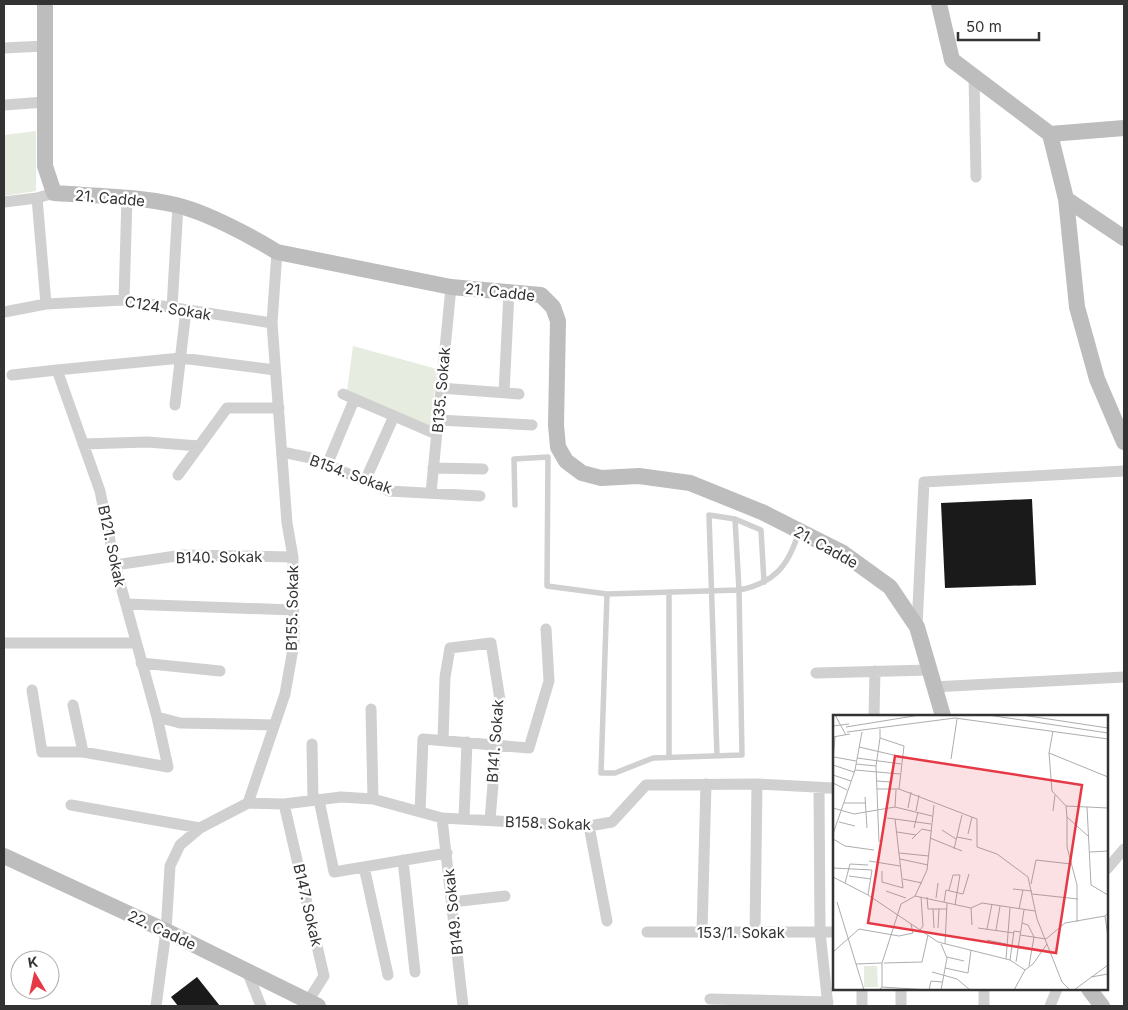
<svg xmlns="http://www.w3.org/2000/svg" width="1128" height="1010" font-family="Inter,sans-serif">
	<rect width="100%" height="100%" fill="#fff"/>
	<path fill="#e6ecdf" d="M36 131V191L4 196V135Z
		M353 346 437 369 431 427 347 391Z"/>
	<path fill="#1a1a1a" d="M1032 499 1036 585 945 588 941 503Z
		M197 977 220 1006H178L171 997Z"/>
	<g fill="none" stroke-linecap="round" stroke-linejoin="round">
		<path stroke="#d0d0d0" stroke-width="5.5" d="M515 505 514 459 548 457 547 586 607 594 739 590C775 583 789 565 799 531
			M669 592V757
			M607 594 601 773H615L653 758 742 755 739 590 735 519
			M717 756 709 515 735 519 761 530 764 582"/>
		<path stroke="#d0d0d0" stroke-width="11" d="M4 48 45 46
			M974 77 976 177
			M4 105 45 102
			M37 198 46 304
			M4 202 37 198 54 193
			M124 300 127 198
			M172 308 178 205
			M4 312 46 304 124 300 272 323
			M57 370 181 358 275 370
			M12 375 57 370 100 491 115 565 157 717 168 767 83 752H42L32 690
			M440 388 519 394
			M504 393 509 292
			M343 394 436 434
			M175 405 186 310
			M438 420 532 425
			M83 444 147 442 199 446
			M282 452 311 458 389 491 480 496
			M327 465 354 400
			M433 468 483 469
			M178 475 227 408H279
			M365 481 394 416
			M431 493 451 287
			M115 565 183 555 293 557
			M126 604 293 610
			M917 627 924 482 1124 471
			M4 643H136
			M141 663 220 671
			M816 673 929 670
			M933 687 1124 677
			M73 705 83 752
			M371 709 373 799
			M874 716 875 671
			M157 717 180 723 274 725
			M443 741 445 677 450 648 491 643 500 700 490 820
			M312 744 313 800
			M819 789 820 932 828 1006
			M319 800 334 872 447 853
			M248 803 284 804 341 797 373 799 442 818 589 826 612 822 646 785 757 784 834 788
			M284 804 324 976 308 1001
			M71 805 200 828
			M420 812 423 739 529 748 549 681 546 629
			M442 818 463 1006
			M464 819 467 742
			M589 826 607 921
			M403 860 415 972
			M364 867 388 975
			M1107 869 1124 849
			M452 902 505 896
			M647 932H834
			M702 932 706 784
			M755 932 757 784
			M247 971 261 1006
			M862 989V1006
			M901 989V1006
			M984 989V1006
			M710 999 828 1002
			M156 1006 166 931 170 866 180 845 200 828 248 803 285 694 294 643 293 557 287 523 272 323 277 252
			M1050 1006 1057 989"/>
		<path stroke="#bdbdbd" stroke-width="16" d="M45 4V166L54 193C95 196 137 196 176 205 206 212 251 236 277 252L451 287 541 295 553 307 558 321 556 425 558 447 566 461 582 473 601 478 639 476 690 483 762 512 843 553 890 587 917 627 943 716
			M939 4 952 60 1050 134
			M1050 134 1066 199 1124 238
			M1050 134 1124 128
			M1066 199 1077 307 1097 379 1124 442
			M4 856 166 931 318 1006
			M1089 989 1102 1006"/>
	</g>
	<g text-anchor="middle" dominant-baseline="central" stroke-width="5" stroke-linejoin="round" paint-order="stroke">
		<g font-size="15" fill="#333" stroke="#fff">
			<text transform="translate(110 198) rotate(5)">21. Cadde</text>
			<text transform="translate(500 292) rotate(6)">21. Cadde</text>
			<text transform="translate(168 308) rotate(9)">C124. Sokak</text>
			<text transform="translate(441 390) rotate(-85)">B135. Sokak</text>
			<text transform="translate(351 474) rotate(20)">B154. Sokak</text>
			<text transform="translate(112 546) rotate(78)">B121. Sokak</text>
			<text transform="translate(826 547) rotate(29)">21. Cadde</text>
			<text transform="translate(219 557) rotate(-1)">B140. Sokak</text>
			<text transform="translate(292 608) rotate(-89)">B155. Sokak</text>
			<text transform="translate(495 741) rotate(-86)">B141. Sokak</text>
			<text transform="translate(548 823) rotate(2)">B158. Sokak</text>
			<text transform="translate(308 905) rotate(77)">B147. Sokak</text>
			<text transform="translate(453 912) rotate(-96)">B149. Sokak</text>
			<text transform="translate(162 930) rotate(25)">22. Cadde</text>
			<text x="741" y="932">153/1. Sokak</text>
		</g>
	</g>
	<g transform="translate(833 715)">
		<rect width="275" height="275" fill="#fff"/>
		<path d="M31 251H44L45 272H31Z" fill="#e6ecdf"/>
		<path fill="none" stroke="#adadad" stroke-width="1" d="M2 0 13 20M155 0 275 18M189 0 275 13M0 11 16 9M13 12 87 0M47 14V23L71 31 66 74 144 104V132L164 139 195 162 204 204 229 267 237 275M220 16 216 38 219 76 233 91M14 17 122 3 275 24M0 22 17 19M26 32 69 42M216 38 275 62M1 42 23 46M24 43 68 49M118 44 124 4M0 46 2 22M23 49 43 51M0 50 21 57M22 55 67 59M0 60 18 66M44 66 57 67 56 74M0 68 14 75M44 74H66M32 82 34 113M11 88H33M233 91 275 93M233 91 234 102 255 121M62 92 63 75M254 92 258 170 275 180M0 93 21 99 62 92 99 101M75 93 78 77M83 96 86 80M220 96 222 80M234 102V132L244 170V207M62 104 98 109M6 107 22 111M81 113 85 97M109 115 123 124M64 117 83 120M0 119 22 55 29 17M135 119 139 102M124 122 139 125M97 123 129 136M0 124 12 131 41 135M79 124 89 114 98 116M46 127 43 51 47 23M121 134 129 100M257 137 275 136M66 138 96 141M67 144 95 150M36 146 67 151M0 153 39 155 35 180M49 156V167L70 173 62 104 54 103M16 161 38 164M0 162 35 180 105 227 177 245 192 255M70 164 89 168M12 168 17 149 35 150M198 169 203 145 238 149M180 174 199 176M116 175 120 160H127L122 190M53 176 73 183M199 179 245 184M82 181 138 193 149 188 202 196M94 182 95 194H114M103 183 105 168M4 187 31 275M111 187 113 175 130 179 136 159M138 193 139 210M100 194 101 213M186 194 190 175M275 198 272 201 275 222M189 208 195 210 201 222 196 251M105 213 106 194M145 213 181 218M154 214 159 189M87 215 90 211 88 182M163 215 167 191M187 220 213 224 232 208 272 201M154 225 173 229M112 229 114 188M0 237 26 214 66 221 80 218 78 209M114 242 131 246M173 244 177 193M177 245 181 216 187 217M183 247 191 195M51 248 89 247 95 220M23 249 49 248M112 253 135 258 138 235M99 257 124 264 137 275M258 262 275 259M49 272 96 275 98 266 109 267M46 275 49 272V248L68 189 82 181 94 155 101 90M108 275 114 243 108 229M181 275 192 255 200 249 214 229M241 275 275 250"/>
		<path fill="#e63946" fill-opacity="0.15" stroke="#e63946" stroke-width="2.5" d="M62 41 249 70 223 238 35 208Z"/>
		<rect width="275" height="275" fill="none" stroke="#333" stroke-width="2.5"/>
	</g>
	<rect width="1128" height="1010" fill="none" stroke="#333333" stroke-width="10"/>
	<g transform="translate(35 975) rotate(351)"><circle r="24" fill="#ffffff" stroke="#adadad"/>
	<path d="M0-4L9 19L0 12L-9 19Z" fill="#e63946"/>
	<text y="-8" font-size="14" font-weight="bold" text-anchor="middle" fill="#333333">K</text>
	</g>
	<path d="M958 32v8h81v-8" fill="none" stroke="#333333" stroke-width="2.5"/>
	<text x="966" y="32" font-size="15" fill="#333333" stroke="#ffffff" stroke-width="4" paint-order="stroke">50 m</text>
</svg>
